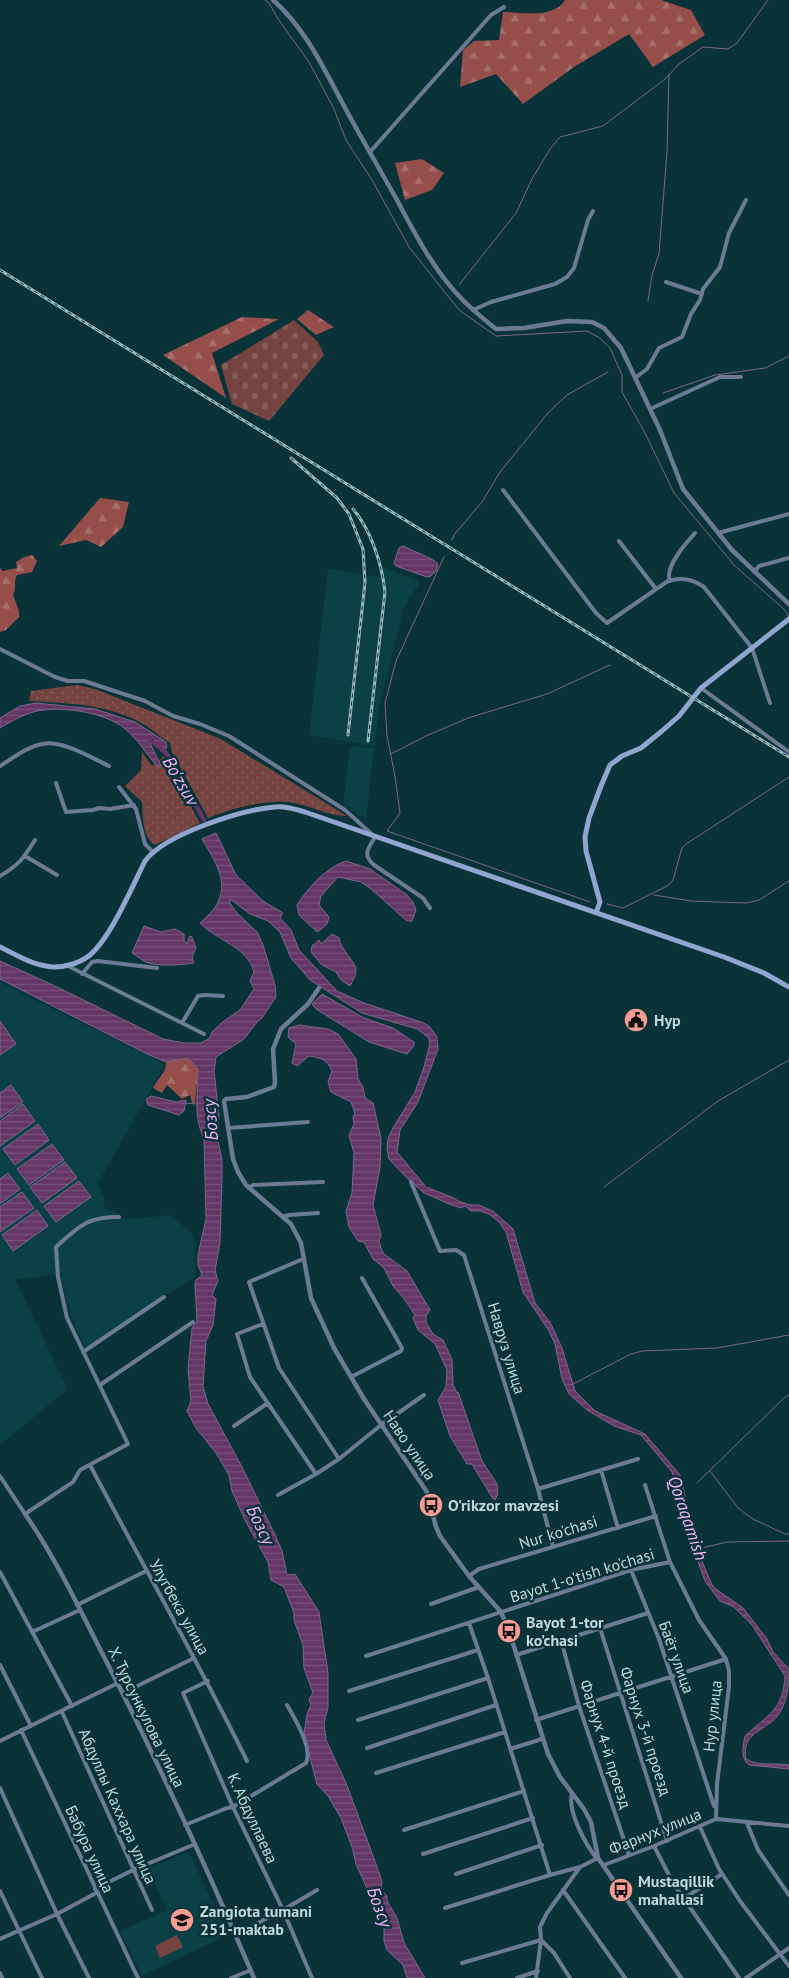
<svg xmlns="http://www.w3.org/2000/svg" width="789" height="1978" font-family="'PT Sans',sans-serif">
	<defs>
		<pattern id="grass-dots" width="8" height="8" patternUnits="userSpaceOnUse" patternTransform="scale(1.25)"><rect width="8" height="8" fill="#764440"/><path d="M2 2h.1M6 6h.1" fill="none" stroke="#885e5b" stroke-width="1.8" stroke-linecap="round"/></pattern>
		<pattern id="forest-firs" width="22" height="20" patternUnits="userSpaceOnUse" patternTransform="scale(1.25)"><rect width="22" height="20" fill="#954e49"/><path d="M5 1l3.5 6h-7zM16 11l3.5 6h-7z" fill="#a66f6b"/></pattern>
		<pattern id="cemetery-stones" width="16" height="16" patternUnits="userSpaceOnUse" patternTransform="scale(1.25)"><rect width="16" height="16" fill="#764440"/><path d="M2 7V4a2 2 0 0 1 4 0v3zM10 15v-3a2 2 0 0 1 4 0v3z" fill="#885e5b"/></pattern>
		<pattern id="water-rules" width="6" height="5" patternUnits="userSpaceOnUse" patternTransform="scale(1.25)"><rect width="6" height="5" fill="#643666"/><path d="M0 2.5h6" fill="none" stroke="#78527b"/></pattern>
	</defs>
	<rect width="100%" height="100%" fill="#093338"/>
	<path fill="#0b4046" d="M383 567 420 582 404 607 379 708 375 746 309 735 328 569 380 577Z
		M350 746 374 748 366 820 343 805Z
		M0 982 165 1065 98 1183 105 1203 104 1208 119 1214 124 1220 170 1215 194 1235 196 1277 155 1301 85 1349 72 1319 60 1276H55V1274L15 1280 68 1389 0 1445Z
		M189 1852 227 1935 142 1976 120 1931 167 1910 149 1868Z"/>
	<path fill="url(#grass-dots)" d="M77 685 95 689 221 739 347 816C328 816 313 807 295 803 269 798 232 808 208 818L172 752 170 743C162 738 154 731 145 725 110 704 68 703 29 701L31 691Z
		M142 752 152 766 164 756 200 823 155 845C142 837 143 815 142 802L125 786 141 770Z"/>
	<path fill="url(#forest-firs)" d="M565 0H661L691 10 705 35 653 67 629 34 574 67 523 104 496 74 460 87 463 50 474 41 499 40 503 12C522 12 554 19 565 0Z
		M422 159 444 173 432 190 405 200 395 163Z
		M308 310 334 327 316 335 297 319Z
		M242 317 279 319 212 353 226 398 163 355Z
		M100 498 129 502 123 527 101 547 86 540 59 546Z
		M32 555 37 561 32 572 17 575C13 582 17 588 13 595L19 611V617L6 630 0 632V568L3 571 17 568 16 562 24 557Z
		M188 1058 198 1069 195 1103H192L190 1095 182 1099 167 1085 162 1093 153 1088C157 1079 167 1072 166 1062Z"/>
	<path fill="url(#cemetery-stones)" d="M294 320 318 342 324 355 269 421 232 404 221 365Z"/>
	<path fill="#764440" d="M177 1935 183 1947 160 1958 155 1946Z"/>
	<path fill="url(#water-rules)" stroke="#7f6789" d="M403 546C412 551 432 557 438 564L436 571 431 576 427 577 396 566 394 563 399 548Z
		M36 703 95 709 135 722 166 742 167 747 164 751 153 741 150 743 161 766H157C146 754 138 739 124 728 105 713 67 707 43 710 28 712 13 720 0 728V718L20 706Z
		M216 833 236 875 263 901 283 913 280 918 291 930 299 950 337 991 364 1003 424 1023 430 1027 437 1037 438 1049 418 1102 400 1130 397 1152 426 1187 454 1198 458 1201 470 1205H479L493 1211 513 1229 535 1303 550 1322 562 1348 575 1391 595 1411 645 1434 680 1475 699 1554 712 1585 717 1590 743 1608 767 1639 773 1652 788 1668C789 1683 788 1701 779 1714 766 1732 741 1731 746 1759 759 1767 774 1762 789 1765V1769L749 1765C740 1758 743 1746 745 1736 768 1714 783 1711 785 1676L752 1625 734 1607 720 1601 705 1581 685 1525 672 1472 641 1435 614 1426 587 1410 569 1394 562 1379 555 1344 549 1331 523 1292 506 1232 499 1222 489 1214 480 1211H471L465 1206 461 1208 449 1204 424 1193 404 1175 389 1159 387 1149 388 1138 393 1128 415 1092 424 1067 430 1043 428 1037 417 1029 362 1013 310 980 291 958 280 932 268 921 250 914 230 899V903L236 912 257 932 263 945 275 985 276 997 262 1018 257 1022 244 1039 216 1057 214 1071 219 1116 217 1137 222 1159V1178L220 1243 215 1270 218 1281 212 1295 216 1299 213 1325 206 1341 203 1387 208 1404 242 1467 276 1537 282 1551 287 1575 295 1574 319 1612 328 1673V1707L324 1723 326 1740 346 1783 379 1872 382 1882 381 1890 387 1896V1901L397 1918 404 1943 425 1978H407L403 1965 387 1950 384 1941V1920L377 1910 356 1864 352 1847 341 1818 328 1796 317 1784 304 1734 307 1714 311 1705 309 1699 313 1693 304 1668 303 1645 294 1620V1613L284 1587 271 1580 268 1562 245 1520 232 1491 229 1475 216 1453 196 1428 187 1411 191 1401 188 1369 192 1328 197 1321 195 1284 196 1280 202 1275 198 1265V1255L206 1219 204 1139C193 1115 198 1095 198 1069L188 1058 166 1062 147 1054 0 979V961L55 986 163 1039 184 1043H201L210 1038 212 1032 224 1021 240 1010 254 989 250 981 254 972C248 947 216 940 200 923 206 917 215 910 218 902 229 880 213 858 202 839Z
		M346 861 370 869 407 895 413 902 416 910 412 921H407L371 889 361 882 338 877 321 896 319 905 329 917 327 924 319 931H316L299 915 297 905C309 887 324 869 346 861Z
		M144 926 161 932 175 929 184 934V940L187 944 188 943V940L190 936 192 937 196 948 192 956 194 963C181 965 158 967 146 962 141 960 137 956 132 953Z
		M332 934 339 938C340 949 357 963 356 971 356 976 352 982 350 986L341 980 336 972 322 965 311 952 312 946 319 940 321 944Z
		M322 994 364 1018 393 1028 414 1042V1046L407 1054 369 1042 316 1009 312 1004Z
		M0 1021 16 1044 0 1055Z
		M299 1025 328 1029 338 1034 356 1059 358 1079 363 1087 365 1098 373 1103 381 1139 380 1167 373 1205 381 1235 379 1241 381 1248 384 1254 407 1271 430 1310 426 1316V1322L433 1334 443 1340 452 1360 453 1385 457 1393 458 1392 482 1461 497 1484 498 1494 495 1500 493 1499 472 1464H467L450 1436 438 1400 446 1387 447 1370 435 1344 418 1330 413 1318 415 1315 405 1300 393 1286 384 1268 373 1259 364 1242 358 1241 349 1227 346 1211 352 1193 354 1153 349 1135 354 1124 353 1117 355 1113 351 1102 331 1092 328 1082 332 1071C327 1059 321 1058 309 1056L297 1066 292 1063 296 1044 288 1037 289 1028Z
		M11 1085 23 1102 0 1118V1093Z
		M151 1096 176 1102 186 1100 184 1111 179 1115 148 1105 146 1099Z
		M23 1104 35 1121 0 1146V1121Z
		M38 1124 49 1140 15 1165 3 1149Z
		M52 1144 64 1160 29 1185 17 1169Z
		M65 1162 77 1178 42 1203 30 1187Z
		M8 1173 20 1189 0 1204V1179Z
		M79 1181 91 1197 56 1222 44 1206Z
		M22 1192 34 1208 0 1232V1207Z
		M37 1210 48 1226 13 1251 2 1235Z"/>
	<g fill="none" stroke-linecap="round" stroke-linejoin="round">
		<path stroke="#7f6789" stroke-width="1" d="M265 0 269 3 278 19 309 62 334 109 346 140 372 180 409 247 459 310 496 336 587 331 600 338 610 348 622 375V392L645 433 674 493 735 566 785 610 789 617
			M459 285 516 213 532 179 550 149 560 137 603 126 665 79 679 64 703 47 728 49 737 43 768 0
			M648 301 652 275 659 254 667 152 669 74
			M663 393 715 375 765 368 789 356
			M452 540 454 535 482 502 500 472 548 413 567 395 608 372
			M444 557 396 661 385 703 387 736 395 776 400 813 387 831 590 902
			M391 754 426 736 468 718 547 694 610 665
			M654 895 691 901 746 903 759 900 789 881
			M607 904 623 908 669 885 673 880 682 848 686 844 789 777
			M185 1103 197 1104
			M604 1187 718 1101 789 1060
			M573 1384 631 1354 642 1351 717 1348 789 1335
			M710 1471 738 1508 753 1519 785 1534H789
			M697 1483 785 1397 789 1395
			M697 1549 727 1542 789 1541"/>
		<path stroke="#643666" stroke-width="4.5" d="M148 738 166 753 171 760
			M176 769 204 820"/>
		<path stroke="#6d7a94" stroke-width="4" d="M370 152 491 15 504 7
			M666 282 702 294
			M473 310 491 302 555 284 567 277 574 268 588 220 593 211
			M635 378 647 369 659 348 682 337 691 314 700 300 703 289 720 267 729 233 746 200
			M650 409 720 377H741
			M503 490 596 613 607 623 668 581C682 577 692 579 704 587L752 648 770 703
			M718 533 789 514
			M619 541 656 589
			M754 572 759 566 789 558
			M670 581C664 567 686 543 695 533
			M0 649 55 677 68 681H84L145 701 173 716 200 724 229 736 345 810 375 837C368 849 362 854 374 865L423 898 430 908
			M701 688 789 752
			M0 766C13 758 27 747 42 744 61 739 92 758 109 766
			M56 783 66 812 93 810 99 808 110 809 134 805
			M119 787 136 809 145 844 153 852
			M25 856 57 875
			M0 876C19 865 23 859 35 840
			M66 965 204 1034
			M82 974 92 962 98 961 157 968
			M182 1023 198 996 204 995 223 996
			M228 1128 308 1122
			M411 1182 440 1251 456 1250 464 1255 538 1489 553 1547
			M249 1188 253 1185 323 1182
			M283 1217 289 1215 318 1213
			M303 1259 249 1282 279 1368 339 1459
			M263 1324 237 1334 250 1377 316 1474
			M83 1352 164 1297
			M351 1377 401 1351 402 1348 362 1278
			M100 1385 193 1322
			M234 1426 268 1403
			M90 1465C142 1564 198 1661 247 1761
			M601 1470 618 1528
			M0 1476 25 1514 73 1482 80 1470 128 1444 67 1318 58 1277 56 1247C78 1227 88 1216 119 1217
			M645 1485 670 1562 699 1620 726 1659 729 1671V1687L717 1784 716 1819
			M538 1489 638 1459
			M278 1495 316 1474 339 1459 381 1425 424 1395
			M631 1570 659 1639 714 1806
			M0 1572 72 1706
			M469 1576 479 1569 656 1516
			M431 1604 479 1587
			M77 1605 146 1571
			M469 1623 488 1678 550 1875 580 1867
			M600 1628 667 1841
			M32 1632 80 1610
			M561 1640 579 1706 629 1855
			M516 1655 648 1613
			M366 1656 631 1570 670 1562
			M0 1665 31 1726
			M208 1681 183 1693 233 1807 283 1910 312 1978
			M349 1691 478 1650
			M123 1693 194 1658
			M62 1712 152 1910
			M358 1720 488 1678
			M536 1720 726 1659
			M21 1730 138 1978
			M0 1741 118 1683
			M367 1748 496 1705
			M510 1749 542 1739
			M376 1773 505 1732
			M0 1788 57 1914 89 1978
			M572 1794C567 1811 586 1845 597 1859
			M747 1823 758 1850 789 1895
			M185 1825 227 1808 233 1807 306 1763C313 1748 295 1719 287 1705
			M700 1827 719 1869 740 1901 789 1966
			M404 1830 524 1791
			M654 1846 673 1883 739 1978
			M423 1854 533 1818
			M604 1865 654 1846 716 1819 789 1826
			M456 1874 542 1845
			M95 1889 133 1870 195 1844
			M563 1890 625 1978
			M0 1891 42 1978
			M683 1899 722 1874
			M445 1908 550 1875
			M235 1935 283 1910 317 1890
			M0 1939 57 1914 96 1893
			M462 1963 541 1940 554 1953 570 1978
			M0 1973 2 1978
			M231 1978 251 1970
			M517 1978 538 1971
			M536 1978 541 1940 540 1927 547 1913 580 1867 598 1858
			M746 1978 789 1948"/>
		<path stroke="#6d7a94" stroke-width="4.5" d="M273 0C305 28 323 67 343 104 360 136 379 168 397 200 413 230 429 261 451 287 464 303 480 316 496 329L524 328 567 321 592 322 604 328 621 348 660 430 683 489 732 550 789 604
			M319 988 308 1004 281 1029 273 1049 275 1082 274 1087 247 1097 226 1099 224 1101 233 1159 238 1172 246 1185 291 1224 301 1243 311 1298 334 1348 364 1399 427 1492 436 1527 440 1536 469 1576 501 1612 509 1631 548 1754 560 1777 584 1809 591 1822 598 1858 681 1978
			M25 1514C55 1557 78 1606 102 1653 157 1759 207 1868 254 1978"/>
		<path stroke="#92a5cf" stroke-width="5" d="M596 913 600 902 586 851 585 837 589 818 601 786 610 765 622 756 641 748 662 731 679 716 701 688 789 619
			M0 947C15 954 30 964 46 966 60 969 79 964 90 955 111 937 132 887 145 861 165 834 241 810 275 807 285 806 295 809 305 812L724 957 764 973 789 987"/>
		<g stroke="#9ab7ba" stroke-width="3">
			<path id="rail" d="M0 270 789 757
				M291 458 337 498 349 514 363 549 365 583 348 735
				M353 509C371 530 382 564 385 592L368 741"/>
		</g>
		<use href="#rail" stroke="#093338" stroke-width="1" stroke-dasharray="4" stroke-linecap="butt"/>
	</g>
	<defs>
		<g id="civic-disc" transform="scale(1.25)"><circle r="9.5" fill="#f59c94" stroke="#093338"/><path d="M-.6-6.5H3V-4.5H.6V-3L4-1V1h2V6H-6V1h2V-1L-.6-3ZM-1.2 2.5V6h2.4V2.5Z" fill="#111"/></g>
		<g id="bus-disc" transform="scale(1.25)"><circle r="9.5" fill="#f59c94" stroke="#093338"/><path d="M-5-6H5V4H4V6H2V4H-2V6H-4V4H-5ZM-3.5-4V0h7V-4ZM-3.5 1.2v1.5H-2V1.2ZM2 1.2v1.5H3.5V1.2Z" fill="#111"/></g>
		<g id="school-disc" transform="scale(1.25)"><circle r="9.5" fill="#f59c94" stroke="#093338"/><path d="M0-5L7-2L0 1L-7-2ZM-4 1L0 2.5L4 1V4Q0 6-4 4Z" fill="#111"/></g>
	</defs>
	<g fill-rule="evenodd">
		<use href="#civic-disc" x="636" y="1020"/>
		<use href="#bus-disc" x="431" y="1505"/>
		<use href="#bus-disc" x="509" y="1631"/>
		<use href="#bus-disc" x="621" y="1890"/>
		<use href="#school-disc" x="182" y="1920"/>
	</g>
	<g text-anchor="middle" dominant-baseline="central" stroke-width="5" stroke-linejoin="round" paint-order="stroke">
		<g font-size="16" font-weight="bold" fill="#bed8db" stroke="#093338" text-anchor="start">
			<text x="654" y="1020">Нур</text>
			<text x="448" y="1505">O'rikzor mavzesi</text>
			<text x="526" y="1622">Bayot 1-tor<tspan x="526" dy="18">ko'chasi</tspan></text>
			<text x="638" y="1881">Mustaqillik<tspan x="638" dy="18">mahallasi</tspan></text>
			<text x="200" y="1911">Zangiota tumani<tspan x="200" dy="18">251-maktab</tspan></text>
		</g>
		<g font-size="16" fill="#bed8db" stroke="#093338">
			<text transform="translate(507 1348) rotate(73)">Навруз улица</text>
			<text transform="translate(410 1445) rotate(56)">Наво улица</text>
			<text transform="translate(558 1532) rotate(-17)">Nur ko'chasi</text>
			<text transform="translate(582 1575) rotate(-17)">Bayot 1-o'tish ko'chasi</text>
			<text transform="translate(180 1607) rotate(61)">Улугбека улица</text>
			<text transform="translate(677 1657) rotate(70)">Баёт улица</text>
			<text transform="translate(712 1716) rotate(-84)">Нур улица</text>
			<text transform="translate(147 1717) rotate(64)">Х. Турсункулова улица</text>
			<text transform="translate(646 1731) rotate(72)">Фарнух 3-й проезд</text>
			<text transform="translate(606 1744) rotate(72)">Фарнух 4-й проезд</text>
			<text transform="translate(118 1806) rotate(66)">Абдуллы Каххара улица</text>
			<text transform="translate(253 1818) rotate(65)">К. Абдуллаева</text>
			<text transform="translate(655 1831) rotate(-22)">Фарнух улица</text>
			<text transform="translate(90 1849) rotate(65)">Бабура улица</text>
		</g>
		<g font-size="18" font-style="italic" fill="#f5aef8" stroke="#093338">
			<text transform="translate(181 781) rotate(60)">Bo'zsuv</text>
			<text transform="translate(210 1120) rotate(-94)">Бозсу</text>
			<text transform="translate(688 1518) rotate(71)">Qoraqamish</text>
			<text transform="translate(261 1525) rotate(64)">Бозсу</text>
			<text transform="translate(380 1907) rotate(70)">Бозсу</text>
		</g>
	</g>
</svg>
